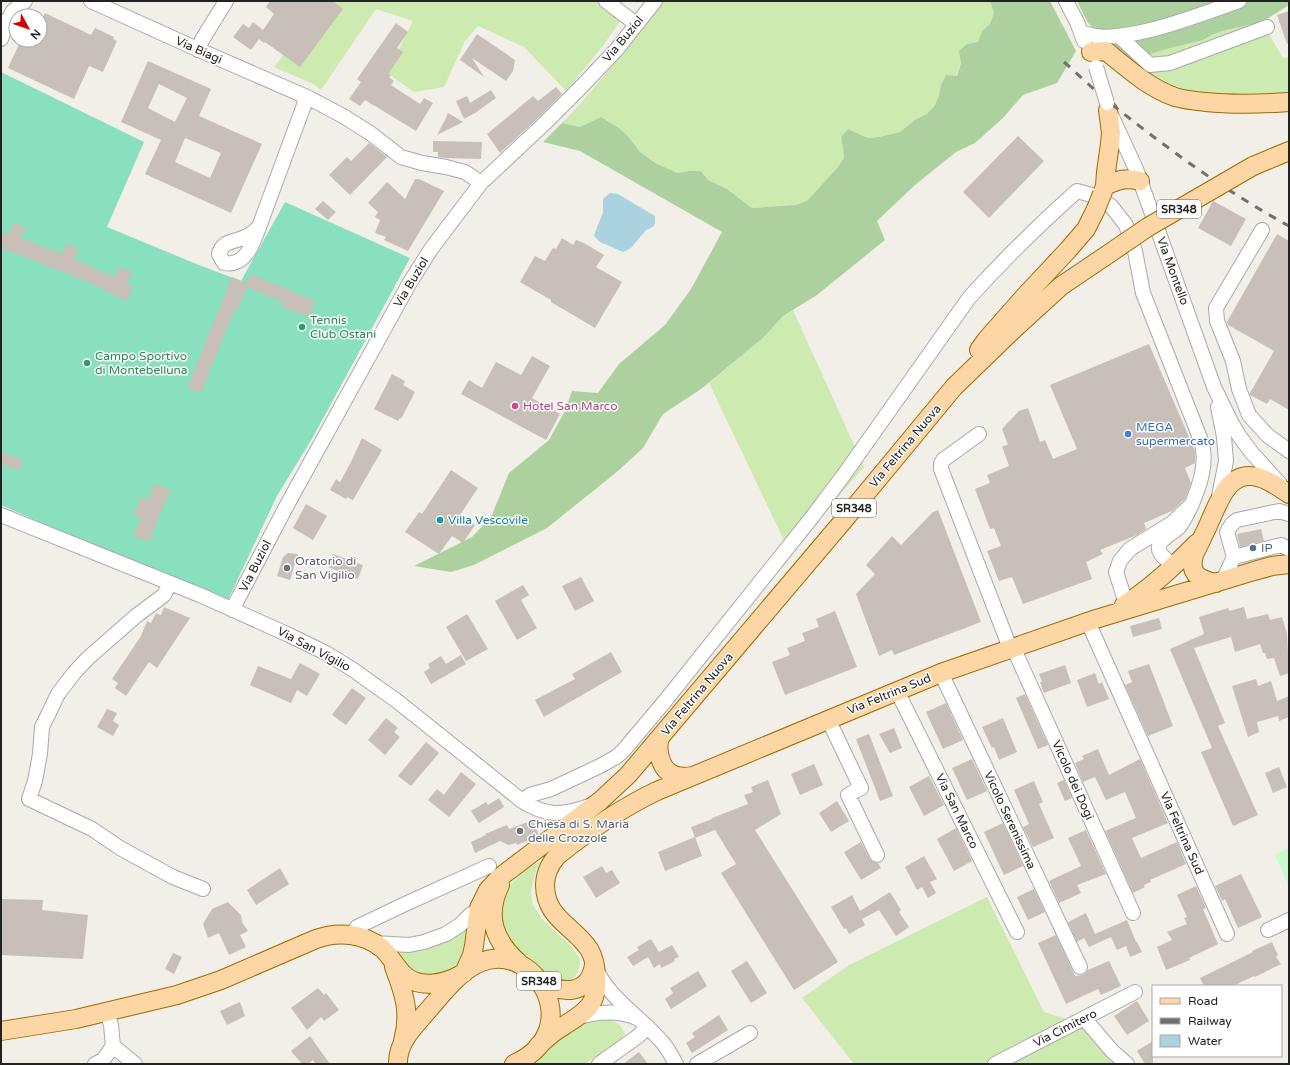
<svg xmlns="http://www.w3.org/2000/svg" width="1290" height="1065" font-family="'Varela Round',sans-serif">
	<rect width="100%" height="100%" fill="#f2efe9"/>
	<path fill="#cdebb0" d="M324 1H600L623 17 602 47 566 91 524 47 478 26 465 41 444 87 414 92 387 73 413 21 376 9 321 90 313 84 274 67Z
		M659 1H990L994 13 990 24 982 31 978 42 967 44 956 76 941 85 939 95 935 105 927 114 916 119 900 132 879 137 868 138 848 129 841 137 843 148 844 158 838 167 807 201 796 205 752 208 727 189 708 180 701 171H689L678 173 657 164 640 152 627 135 619 128 601 117 580 127 562 123C599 86 629 43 659 1Z
		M1262 22 1283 58 1289 57V105L1204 96 1173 85 1144 70 1130 61 1163 50 1203 40 1212 35 1222 31Z
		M793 310 864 467 790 553 709 383 763 338 783 316Z
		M538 862 540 863 536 870 531 893 533 905 543 920 571 946 580 959V964L578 972 574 978 567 982 552 980 511 945 499 919 505 893 509 886 524 871Z
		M987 897 1044 1012 1098 1029 1122 1064H854L802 998 849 965Z
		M467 925 471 928 461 960 457 965 448 973 420 976 409 968 398 950Z
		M602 1019C615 1021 620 1022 625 1034L621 1039 585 1064H531L578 1023Z"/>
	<path fill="#add19e" d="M990 1H1050L1076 51 1057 83 1023 95 1002 119 975 143 956 152 915 185 877 221 885 240 817 295 783 316 763 338 701 389 663 414 643 448 618 471 547 528 474 565 451 572 414 566 472 537 491 517 509 473 549 440 565 411 572 391 598 393 619 364 665 325 691 289 722 232 580 151 543 142 562 123 580 127 601 117 619 128 627 135 640 152 657 164 678 173 689 171H701L708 180 727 189 752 208 796 205 807 201 838 167 844 158 843 148 841 137 848 129 868 138 879 137 900 132 916 119 927 114 935 105 939 95 941 85 946 75 957 76 961 63 959 51 967 44 978 42 982 31 990 24 994 13Z
		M1077 1H1289V5L1262 22 1222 31 1212 35 1203 40 1163 50 1130 61 1105 40 1088 23Z"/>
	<path fill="#c8facc" d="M1289 848V888L1275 854Z"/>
	<path fill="#88e0be" d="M1 72 144 142 107 227 199 265 241 281 285 202 410 258 313 437 277 496 226 604 1 505Z"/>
	<path fill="#aad3df" d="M610 193 618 194 655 216V223L653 227 646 230 631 248 623 252 600 242 594 236 597 227 603 213V199Z"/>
	<path fill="#c7bfb8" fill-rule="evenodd" d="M270 1H333L343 9 300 67 265 42 264 43 259 39 251 50 233 37 243 24 249 28 253 22 263 30 274 14 266 7Z
		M1289 11V43L1287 44 1277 15Z
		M45 13 91 35 95 28 114 37 113 39 117 41 103 72 89 66 74 99 8 68 21 40H40V24Z
		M396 23 408 32 397 48 403 52 389 73 391 75 389 77 394 81 391 85 420 104 424 98 433 103 416 131 365 100 360 106 349 99 361 82 357 79Z
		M477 34 515 60 513 71 506 81 472 58 484 77 460 60Z
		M148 61 211 89 199 116 262 144 231 213 145 174 161 140 121 122ZM159 84 187 98 175 122 148 108ZM185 138 221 153 210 178 175 162Z
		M556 87 562 94 538 118 500 153 487 134 533 96 538 101Z
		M491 90 496 98 475 113 464 119 456 101 467 96 470 103Z
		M448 113 463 122 437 135 446 118Z
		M1018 136 1044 161 989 218 963 192Z
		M433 141 482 142 481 159 446 158 438 157V152H433Z
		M369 143 387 157 350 195 329 175 347 157 351 161Z
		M415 179H419L444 191 408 251 384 240 386 237 375 233 380 220 375 217 378 212 368 203 387 182 405 199Z
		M323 201 336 212 328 220 315 209Z
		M1213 201 1246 219 1231 246 1198 228Z
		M14 223 26 228 21 238 61 254 67 244 79 249 74 259 114 277 120 267 132 272 127 284 134 287 126 301 88 282 28 258 1 249V233L7 235Z
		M1277 234 1289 241V410L1270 399 1267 404 1250 395V393L1274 351 1228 325 1227 322Z
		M562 238 573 245 576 240 584 243 604 255 596 267 622 282 595 328 551 302V300L520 282 535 256 545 261 553 248 556 249Z
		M251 274 315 301 309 317 282 307 283 302 247 287 238 310 235 308 201 393 187 388 232 277 247 283Z
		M1149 344 1195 451V463L1185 468 1191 483 1185 499 1172 511 1144 523 1146 529 1137 535 1100 550 1103 554 1086 562 1092 579 1023 604 1012 577 999 581 987 551 1001 546 994 528 990 529 975 489 990 483 987 475 1009 466 1002 446 1008 445 1002 429 1019 411 1028 408 1040 442 1045 440 1053 459 1077 449 1050 385Z
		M532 356 550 366 532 398 560 414 546 440 461 394 469 380 482 388 496 362 521 375Z
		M392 374 405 381 403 385 415 392 401 419 400 418 398 421 374 409Z
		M362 438 382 450 353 500 347 497 346 499 330 490 336 479 340 482 351 462Z
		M1 452 23 460 19 471 1 464Z
		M451 470 478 488 460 515 475 525 463 543 452 536 439 554 405 532 419 512 422 514Z
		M155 483 170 490 149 542 133 536 141 518 133 515 141 497 148 500Z
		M306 504 327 516 313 540 293 528Z
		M938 510 981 622 894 655 892 650 879 656 856 594 875 574 866 565 892 536 901 545 933 512Z
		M1261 529 1264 541 1240 547 1237 534Z
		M288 553 298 554 290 580 277 576 283 557Z
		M333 554 363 565 358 579 328 567Z
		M581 577 594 601 575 611 562 586Z
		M523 585 529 595 521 600 537 628 517 640 495 601Z
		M164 607 190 618 157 668 149 662 126 696 115 688 118 683 112 679 141 636 147 621 151 623 156 613 161 615Z
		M1244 607 1247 619 1268 614 1270 620 1282 617 1287 634 1289 673 1280 676 1274 658 1267 659 1265 653H1263L1260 644 1235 652 1231 637 1194 648 1225 723 1218 726 1258 815 1233 826 1201 752 1212 748 1170 649 1204 634 1199 617 1228 608 1229 611Z
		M835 611 857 667 785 695 772 662 790 655 787 648 805 641 802 633 819 627 816 619Z
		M467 614 488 649 466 661 446 627Z
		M1159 618 1162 629 1133 637 1130 626Z
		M611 652 622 672 544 717 535 700 575 679 572 674Z
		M461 655 466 664 431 684 424 672 430 668 428 664 441 656 446 664Z
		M300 663 320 674 307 696 297 690 291 703 250 685 258 666 291 679Z
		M1149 664 1173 726 1148 736 1125 685 1132 682 1128 671Z
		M1065 665 1071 683 1044 693 1040 682H1042L1039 674Z
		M1095 673 1099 684 1102 682 1109 699 1087 707 1077 680Z
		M1256 679 1258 686 1271 681 1277 701 1289 696V717L1279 721 1278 716 1257 722 1259 732 1248 737 1232 686Z
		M352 688 366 698 346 725 332 715Z
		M1025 694 1048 745 1038 749 1016 698Z
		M946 703 963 740 943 749 926 712Z
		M107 709 117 713 113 721 119 725 113 736 97 727Z
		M386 718 398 728 394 732 400 737 385 755 368 740Z
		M1003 718 1017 752 999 760 994 747 992 748 982 727Z
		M894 728 902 748 890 753 879 734Z
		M869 734 893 796 880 801 856 739Z
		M426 742 439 753 411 786 398 776Z
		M1098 749 1109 775 1140 759 1168 823 1132 838 1141 858 1177 842 1186 864 1150 880 1151 882 1144 885 1145 887 1133 893 1105 831 1136 818 1125 792 1106 800 1095 777 1083 782 1075 763 1084 759 1082 756Z
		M972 759 987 791 967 800 952 768Z
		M814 764 823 785 800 795 791 774Z
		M1279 767 1287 787 1273 793 1265 773Z
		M461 772 476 784 449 817 428 800 437 789 444 795Z
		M929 776 944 805 924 816 909 787Z
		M768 780 781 814 755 830 838 962 794 990 721 873 736 864 715 830 695 838 691 827 712 819V818L748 804 744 795 753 792 751 787Z
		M1064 780 1072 798 1065 801 1057 783Z
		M1034 781 1043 802 1039 804 1054 838 1033 847 1023 827 1029 824 1014 790Z
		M499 798 504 807 479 823 471 811 486 802 488 805Z
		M837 801 849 821 831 832 819 813Z
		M533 820 539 835 534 838 517 845 516 843 509 845 500 841 475 853 471 842 486 835 485 834 507 825 509 829Z
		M1003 823 1023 866 1004 875 984 832Z
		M956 828 972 861 954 871 937 839Z
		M1086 830 1106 874 1077 885 1081 893 1059 903 1049 881 1081 866 1068 838Z
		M695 837 702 856 665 871 658 852Z
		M861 842 870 859 873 862 878 863 881 868 861 880 844 852Z
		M924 856 937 879 930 882 936 893 928 898 922 887 917 890 905 867Z
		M602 866 606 873 612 870 620 883 596 898 583 877Z
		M280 868 289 884 256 905 247 890Z
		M1241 874 1262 917 1238 928 1225 899 1222 901 1215 886Z
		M1196 886 1206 908 1203 909 1218 944 1189 958 1190 960 1166 970 1157 947 1172 940 1167 932 1187 924 1184 918 1187 917 1177 895Z
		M1034 889 1045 912 1028 920 1017 897Z
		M890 892 901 910 899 912 909 927 896 936 879 910 862 919 865 925 849 934 846 928 844 929 831 907 852 895 860 911Z
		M2 899 43 900 42 910 88 915 83 959 1 955Z
		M228 902 241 915 242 922 248 931 240 935 246 947 229 955 219 933 208 938 203 924 212 909Z
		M1086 913 1095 934 1127 920 1136 942H1137L1142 952 1130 957 1126 946 1117 950 1111 937 1089 947 1084 938 1077 942 1068 922Z
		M1056 935 1075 976 1083 975 1088 970 1109 961 1121 986 1101 995 1098 989 1066 1004 1038 943Z
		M651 939 659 952 672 945 679 957 674 959 675 961 661 968 660 964 654 968 648 957 633 966 627 957 639 950 637 947Z
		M1272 942 1278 955 1276 957 1281 964 1255 977 1254 976 1233 986H1204L1200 978 1253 952 1252 951Z
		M173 953 182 957 174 974 165 969Z
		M747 961 767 993 751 1003 731 971Z
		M698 971 707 986 671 1009 665 999 673 993 670 988Z
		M318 988 324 995 326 993 339 1010 324 1021 321 1017 307 1030 291 1008Z
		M1137 1001 1149 1021 1127 1035 1114 1016Z
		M240 1002 245 1016 227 1025 220 1011Z
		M719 1015 728 1030 692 1053 686 1043 695 1037 692 1033Z
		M310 1036 322 1053 330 1064H316L313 1060 308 1064H302L291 1051Z
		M1153 1041V1064H1145L1137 1051Z
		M639 1052 648 1064H623Z"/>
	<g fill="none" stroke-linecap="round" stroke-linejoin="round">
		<g stroke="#a9a9a9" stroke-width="16">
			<path id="minor" d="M91 1 206 53 307 97 343 116 370 133 401 157 422 163 446 167 465 172 481 183
				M606 1 636 24
				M1066 1 1077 22 1084 41
				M1084 33C1119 48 1203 13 1239 1
				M1119 36 1150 65 1170 63 1267 27
				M1 39 7 21 13 11 25 1
				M198 50 202 40 226 1
				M1112 117 1136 169 1214 387 1232 424 1240 437 1252 453 1280 484
				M259 227C254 231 251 235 245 237 233 243 223 240 219 254L224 263C246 267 253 243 259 227L307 97
				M1262 230 1216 308 1217 321 1233 361 1239 389 1249 415 1267 435 1289 451
				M1218 407 1224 437 1226 461 1219 496
				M979 434 943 460 941 464V469L1010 648
				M1 515 200 595 289 635 326 653 352 669 397 701 522 801C546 816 562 816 589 806
				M1234 557 1227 532 1232 524 1237 520 1279 511 1289 514
				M1223 580 1234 557 1281 545 1289 549
				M170 583 164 595 136 616 88 658 74 673 58 694 42 727 40 754 35 781 29 799 92 829 120 848 173 877 203 889
				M1126 603 1116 572 1120 561 1130 549 1172 523 1192 504C1188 512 1185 520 1179 527 1174 532 1169 534 1164 539 1151 549 1165 560 1175 565
				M232 610 287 505 409 284 431 249 481 183 544 124 582 86 617 49 655 1
				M1088 622 1227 934
				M1013 647 1133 913
				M941 673 1080 967
				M897 691 1017 932
				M828 719 861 788 848 795 877 855
				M522 801 530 795 551 789 600 766 616 757 623 751 665 701 813 516 843 476 969 298C1003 260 1039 225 1077 191L1095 196 1111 206 1126 225 1135 251 1143 293 1202 443C1207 465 1200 484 1192 504
				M1268 930 1289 920
				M352 935 357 927 403 905 489 866
				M374 943 409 945 424 942 446 934 460 925 471 914 478 913
				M595 967C609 999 641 1017 663 1043 668 1049 672 1057 676 1064
				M107 1011 111 1025 113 1046 135 1064
				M578 1017C596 1012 619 1010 637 1018
				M1084 1018 1112 1051 1127 1064
				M95 1064 103 1060 113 1046
				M599 1064 637 1037 648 1027
				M697 1064 750 1033
				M995 1064 1135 992"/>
		</g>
		<g stroke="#a06b00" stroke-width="20">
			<path id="major" d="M1091 52 1106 51C1127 68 1149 88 1175 97 1185 100 1196 101 1206 102 1234 105 1261 104 1289 102
				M1253 166 1289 151
				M1105 186C1119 180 1125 177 1140 181
				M1102 194 1105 186 1106 172 1110 144 1111 133 1108 110
				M979 350 987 339 1024 297 1068 250 1086 229 1096 209
				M1216 583C1198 579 1189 574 1194 555 1199 544 1205 533 1210 521 1218 504 1227 475 1250 476 1264 476 1278 487 1289 494
				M1124 605C1151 588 1174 566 1197 543
				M660 737C656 749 660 770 674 775 679 777 687 777 693 776
				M500 885C485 916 494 941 519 963
				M394 967C404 993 411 1012 403 1041
				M464 973 472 955 474 946 479 908 488 890 499 878 600 801 628 775 844 520 954 387 1015 328 1061 286 1107 255
				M538 980C560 994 589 997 594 965
				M1 1031 76 1019 177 995 221 980 316 939C338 931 364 933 383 949 390 956 395 965 402 973 418 990 444 984 462 974
				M538 1046C546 1039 553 1032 562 1027 572 1020 583 1015 590 1005 596 997 596 988 596 979 596 969 594 957 589 949 574 926 546 919 545 886 545 874 549 865 557 856 588 831 621 808 657 791L941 673 1096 619 1254 571 1272 566 1289 564
				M398 1064C397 1041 417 1024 430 1008 444 992 459 972 479 963 534 938 589 1030 514 1064"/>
		</g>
		<use href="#minor" stroke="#fff" stroke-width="14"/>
		<use href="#major" stroke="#fcd6a4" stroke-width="18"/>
		<path stroke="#707070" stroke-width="3" stroke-dasharray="8 8" stroke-linecap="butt" d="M1064 62C1080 76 1096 92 1114 106 1169 150 1227 192 1289 226"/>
		<g stroke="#a9a9a9" stroke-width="16" stroke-linecap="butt">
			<path id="minor-bridge" d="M1096 67 1107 103"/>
		</g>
		<g stroke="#a06b00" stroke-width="20" stroke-linecap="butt">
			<path id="major-bridge" d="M1096 209 1102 194
				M1107 255 1148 227 1253 166"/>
		</g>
		<use href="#minor-bridge" stroke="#fff" stroke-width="14"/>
		<use href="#major-bridge" stroke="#fcd6a4" stroke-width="18"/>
	</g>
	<g fill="#2e9e5b" stroke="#fff" stroke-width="1.5">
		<circle cx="302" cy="327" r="4"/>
		<circle cx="87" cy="363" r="4"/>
	</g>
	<circle fill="#d1479c" stroke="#fff" stroke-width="1.5" cx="515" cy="406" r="4"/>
	<circle fill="#3f7fe0" stroke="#fff" stroke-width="1.5" cx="1128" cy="434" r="4"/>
	<circle fill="#0f9aa8" stroke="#fff" stroke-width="1.5" cx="440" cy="520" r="4"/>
	<circle fill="#5c6f8a" stroke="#fff" stroke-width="1.5" cx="1253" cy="548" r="4"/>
	<g fill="#6b7280" stroke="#fff" stroke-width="1.5">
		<circle cx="287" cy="568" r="4"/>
		<circle cx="520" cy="831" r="4"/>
	</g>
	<g text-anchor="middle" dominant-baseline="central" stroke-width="3" stroke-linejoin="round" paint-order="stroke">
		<g fill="#fff" stroke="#646464" stroke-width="1">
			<rect x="1157" y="200" width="44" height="18" rx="3"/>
			<rect x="832" y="499" width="44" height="18" rx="3"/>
			<rect x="517" y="972" width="44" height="18" rx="3"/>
		</g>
		<g font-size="11" font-weight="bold" fill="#222">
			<text x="1179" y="209">SR348</text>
			<text x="854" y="508">SR348</text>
			<text x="539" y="981">SR348</text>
		</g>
		<g font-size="12" fill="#222" stroke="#fff">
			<text transform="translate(623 39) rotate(-50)">Via Buziol</text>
			<text transform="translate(199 50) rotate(24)">Via Biagi</text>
			<text transform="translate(1173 271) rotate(70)">Via Montello</text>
			<text transform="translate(411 282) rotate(-59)">Via Buziol</text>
			<text transform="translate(905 446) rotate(-50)">Via Feltrina Nuova</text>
			<text transform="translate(255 566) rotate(-63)">Via Buziol</text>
			<text transform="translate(314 649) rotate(28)">Via San Vigilio</text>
			<text transform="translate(697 694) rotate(-50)">Via Feltrina Nuova</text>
			<text transform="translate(889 694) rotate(-22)">Via Feltrina Sud</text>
			<text transform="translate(1073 780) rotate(66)">Vicolo dei Dogi</text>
			<text transform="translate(957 811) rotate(64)">Via San Marco</text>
			<text transform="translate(1010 820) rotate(65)">Vicolo Serenissima</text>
			<text transform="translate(1182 833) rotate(66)">Via Feltrina Sud</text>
			<text transform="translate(1065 1028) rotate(-27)">Via Cimitero</text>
		</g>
		<g font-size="12" fill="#27864d" stroke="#fff" text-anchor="start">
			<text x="310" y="320">Tennis<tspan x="310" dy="14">Club Ostani</tspan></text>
			<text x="95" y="356">Campo Sportivo<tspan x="95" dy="14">di Montebelluna</tspan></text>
		</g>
		<g font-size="12" fill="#b23c85" stroke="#fff" text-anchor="start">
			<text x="523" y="406">Hotel San Marco</text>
		</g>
		<g font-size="12" fill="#366cbe" stroke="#fff" text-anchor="start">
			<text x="1136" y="427">MEGA<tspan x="1136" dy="14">supermercato</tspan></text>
		</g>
		<g font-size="12" fill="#0d838f" stroke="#fff" text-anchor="start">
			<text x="448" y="520">Villa Vescovile</text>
		</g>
		<g font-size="12" fill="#4e5e75" stroke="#fff" text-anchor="start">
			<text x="1261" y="548">IP</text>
		</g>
		<g font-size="12" fill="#5b616d" stroke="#fff" text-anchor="start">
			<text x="295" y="561">Oratorio di<tspan x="295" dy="14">San Vigilio</tspan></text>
			<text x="528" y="824">Chiesa di S. Maria<tspan x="528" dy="14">delle Crozzole</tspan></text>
		</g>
	</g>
	<rect width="1290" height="1065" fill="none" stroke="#222222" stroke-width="4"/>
	<rect x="1152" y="985" width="130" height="72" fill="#ffffff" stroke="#a7a7a7"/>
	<rect x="1160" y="998" width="20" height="6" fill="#fcd6a4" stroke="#a7a7a7"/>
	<text x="1188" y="1005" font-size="12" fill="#222222">Road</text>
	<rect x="1160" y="1018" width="20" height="6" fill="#707070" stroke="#a7a7a7"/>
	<text x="1188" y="1025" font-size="12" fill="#222222">Railway</text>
	<rect x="1160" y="1035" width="20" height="12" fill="#aad3df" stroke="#a7a7a7"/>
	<text x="1188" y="1045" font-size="12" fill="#222222">Water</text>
	<g transform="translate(28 28) rotate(130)"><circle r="19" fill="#ffffff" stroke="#a7a7a7"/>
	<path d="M0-3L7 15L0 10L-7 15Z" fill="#d40000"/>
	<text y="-6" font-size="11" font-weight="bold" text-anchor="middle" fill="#222222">N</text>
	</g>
</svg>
